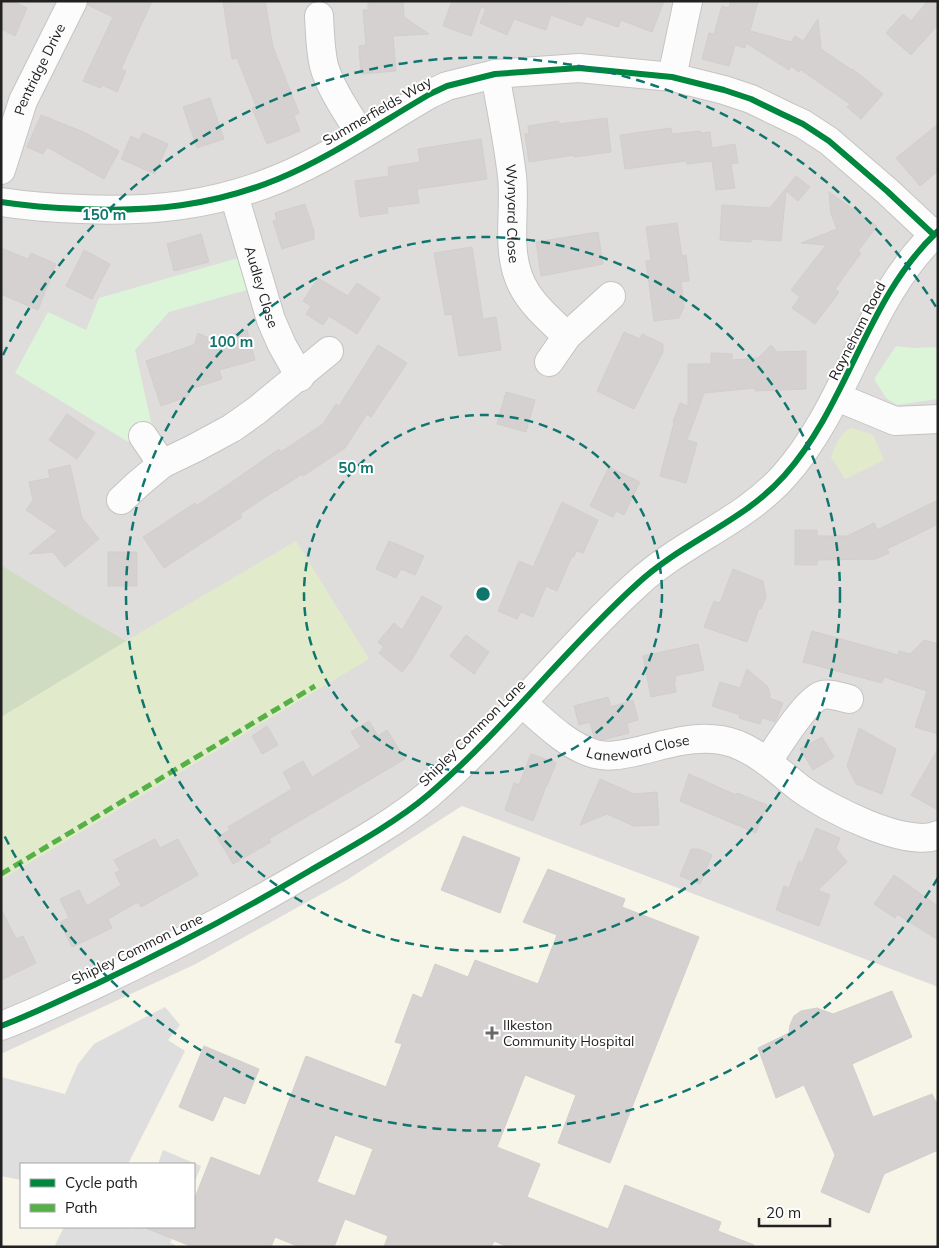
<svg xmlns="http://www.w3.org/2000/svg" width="939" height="1248" font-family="Mulish,sans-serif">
	<rect width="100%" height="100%" fill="#efedeb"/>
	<path fill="#dedddc" d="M1 1H938V987L462 806 347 880 196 964 1 1054Z"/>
	<path fill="#f7f4e8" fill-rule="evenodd" d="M462 806 938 987V1247H1V1054L196 964 347 880ZM21 1164H194V1227H21Z"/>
	<path fill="#e1ebcb" d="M852 428 873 435 884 460 845 479 831 457C836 445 840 432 852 428Z
		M296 541 369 659 1 880V717L126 641Z"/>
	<path fill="#cfdcc1" d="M1 565 81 615 126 641 1 717Z"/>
	<path fill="#dcf4d8" d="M238 258 247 290 169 312 135 350 152 426 130 443 15 373 48 312 86 330 99 298Z
		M896 346 914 348 938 347V399L897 405 886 398 874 379Z"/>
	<path fill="#dfdede" d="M165 1007 180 1025 168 1040 185 1051 128 1164H21V1180L1 1176V1077L65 1094 78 1064 94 1044Z
		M163 1150 201 1166 194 1184V1164H158Z
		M64 1227H126L132 1229 133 1227H177L170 1243 180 1247H54Z"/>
	<path fill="#d4d1d0" stroke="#d2cecc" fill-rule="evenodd" d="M1 1H13L27 8 15 36 1 29Z
		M88 1H152L121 69 126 71 117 92 102 85 101 88 83 81 113 17 88 5Z
		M223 1H265L273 47 299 113 294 116 300 131 267 144 252 108 256 106 237 58 232 59Z
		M368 1H403L404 17 429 34 393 36 396 71 361 74 359 46 366 45 363 10H368Z
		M452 1 472 2 664 1 652 32 621 20 618 27 586 16 582 26 551 15 546 30 514 19 507 35 480 23 486 9 481 7 471 36 443 26Z
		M731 1H758L750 31 791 42 795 36 803 41 818 19 821 49 852 70 853 69 883 94 861 119 847 107 850 104 801 70 799 72 791 66 789 70 746 43 745 48 735 45 729 66 702 59 709 33 714 34 722 6 729 8Z
		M928 1H938V25L911 55 886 33 903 14 911 21Z
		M210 98 224 139 197 148 183 107Z
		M41 115 86 133 119 151 104 179 47 147 43 154 27 147Z
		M607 118 611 152 574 157V155L529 162 525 134H529L528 126 559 121V124Z
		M938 124V171L920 186 896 158Z
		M671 128 672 134 700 131 701 133 710 132 712 148 735 144 738 163 731 164 735 188 716 190 712 161 687 164 686 161 625 169 620 135Z
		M143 133 168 144 155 174 121 159 131 136 139 140Z
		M481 139 487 179 417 189 419 203 387 207 388 213 360 217 355 181 389 176 388 167 420 162 418 149Z
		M796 176 810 187 798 201 786 191 781 241 751 239V242L720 240 722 205 770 208Z
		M829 192 877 226 858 251 861 253 835 289 839 292 815 324 792 308 800 297 791 290 826 245 801 243 837 229 831 214Z
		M305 204 314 231V239L282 249 273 221 277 220 275 213Z
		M677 223 682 256 686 255 689 281 681 282 684 307 679 318 654 321 646 261 651 260 646 227Z
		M598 232 603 264 541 276 536 242Z
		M201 234 209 262 174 271 167 244Z
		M472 247 483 319 496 317 501 350 459 356 452 314 445 315 434 253Z
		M1 248 28 259 31 253 56 264 38 310 1 294Z
		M84 250 110 264 92 299 66 286Z
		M318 278 348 296 357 283 380 298 357 334 329 316 323 325 306 314 311 306 303 301Z
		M247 330 255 360 219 370 222 379 187 390 189 396 161 406 146 361 194 345 198 333 213 340Z
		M624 332 640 339 642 334 663 344V352L634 409 597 391Z
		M378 345 407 363 371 417 367 414 345 448 303 476 302 474 276 491V490L240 514 242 517 164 568 143 537 195 503 196 506 229 484 279 449 281 452 323 424 336 404 339 406Z
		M771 345 777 352 806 351V389L755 391V388L704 393 687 440 697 443 686 483 660 476 674 423 673 422 680 403 688 406V364H711V353L732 354V360L758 358Z
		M506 392 535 400 526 432 497 424Z
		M67 414 95 433 77 459 49 440Z
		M70 465 82 518 99 539 65 567 53 552 29 554 57 531 26 510 33 500 29 482 50 478 48 470Z
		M609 467 640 482 624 515 616 511 613 517 590 506Z
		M938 500V524L887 549 889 553 875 559 817 560V565H795V530H817V536H847L874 523 877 530Z
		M562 502 598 520 583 553 576 551 574 557 572 556 557 591 546 586 533 617 521 612 517 619 498 611 519 561 533 567Z
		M389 541 424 556 415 575 401 569 396 578 376 569Z
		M108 552H137V586H108Z
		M733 569 763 581 766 597 761 609 759 608 747 642 704 627 714 601 720 603Z
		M422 596 442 607 411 661 402 672 379 653 384 647 378 642 394 623 402 630Z
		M812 631 898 655 899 651 910 654 924 640 938 644V734L915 727 927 691 884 677 882 683 803 662Z
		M466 635 489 652 474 674 450 656Z
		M698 644 704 670 675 676 676 681H674L676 692 651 697 643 656Z
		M747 669 768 687 770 694 769 698 783 703 775 722 762 718 760 724 739 718 740 715 712 706 720 682 740 688Z
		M608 697 611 707 633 700 638 720 627 723 629 733 602 740 594 737 590 722 579 725 574 706Z
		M369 721 378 736 387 730 405 759 269 839 271 842 233 864 217 837 230 830 228 827 292 789 283 772 303 761 312 777 361 747 351 732Z
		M267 726 278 745 262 754 252 736Z
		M859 728 896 749 882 794 856 784 847 766Z
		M822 737 834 757 813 770 800 749Z
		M938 749V810L911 795Z
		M531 754 556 763 547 786H546L533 821 505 810 514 783 519 785Z
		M689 774 736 795 737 793 767 805 756 833 680 801Z
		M600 779 634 794 657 792 659 825 634 826 607 814 580 825Z
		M816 828 840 838 836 848 847 862 818 890 830 895 819 926 776 910 784 886 789 888 799 861 802 863Z
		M463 836 520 858 500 913 441 890Z
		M155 839 160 848 178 839 198 875 141 907 138 902 108 919 112 928 72 947 60 922 69 918 60 899 79 890 87 906 121 885 115 873 120 870 114 860Z
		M691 849H699L712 855 700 884 680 876Z
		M548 869 625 899 622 907 699 937 610 1163 558 1143 576 1095 525 1075 497 1147 540 1164 527 1197 608 1229 625 1185 721 1222 718 1231 754 1245 753 1247H508L494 1241 491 1247H384L388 1236 345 1219 334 1247H300L275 1237 271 1247H193L146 1228V1227H194V1200L211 1157 260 1176 306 1056 386 1087 402 1044 395 1042 413 994 422 998 435 964 468 977 475 960 538 984 557 935 523 922ZM335 1135 373 1149 355 1196 317 1182Z
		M894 875 938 906V940L897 914 895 918 874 904Z
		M1 909 16 939 23 936 36 963 1 980Z
		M892 991 912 1037 852 1064 873 1117 932 1094 938 1106V1150L884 1174 869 1213 821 1192 835 1155 804 1085 776 1098 758 1048 789 1033 790 1025 794 1016 801 1011 817 1008 833 1014Z
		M204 1046 259 1069 245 1104 224 1096 213 1121 179 1107Z"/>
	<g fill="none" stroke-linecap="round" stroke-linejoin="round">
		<g stroke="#c5c4c3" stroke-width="30">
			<g id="minor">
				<path d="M319 16C320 32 320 49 324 66 330 88 349 115 361 135"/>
				<path id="s1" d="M495 74C501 108 508 142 512 176 516 212 505 251 522 285 532 305 551 321 567 336"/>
				<path d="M672 77 688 1"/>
				<path id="s2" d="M1 170 23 101 73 1"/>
				<path id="s3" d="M234 195 271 320 282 345 300 377"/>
				<path d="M549 362 567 336 611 296"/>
				<path d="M837 397 895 421 938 419"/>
				<path d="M143 436 162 464"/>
				<path d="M121 500 138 484 162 464 195 448 232 428 256 411 329 351"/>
				<path id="s4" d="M521 702C542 720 568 747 595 754 610 758 624 754 639 751 671 743 704 732 736 744 763 755 779 772 801 789 827 808 907 849 938 835"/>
				<path d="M768 761C778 746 806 700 822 695 830 693 841 697 849 699"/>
			</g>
		</g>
		<g stroke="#c5c4c3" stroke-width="30">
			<path id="tertiary" d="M1 202C27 206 54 208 81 209 151 212 212 206 278 179 331 157 380 123 430 94L447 86 495 74 579 68 672 77 724 90 751 99 784 115 803 124 829 141 887 191 934 235
				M1 1026C33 1014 63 999 94 985 168 950 240 912 311 870 349 848 395 823 428 795 503 731 564 650 637 584 682 542 743 522 784 476 849 403 866 298 938 231"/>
		</g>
		<use href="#minor" stroke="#fdfcfc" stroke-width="28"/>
		<use href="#tertiary" stroke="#fdfcfc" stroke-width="28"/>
		<path stroke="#55b145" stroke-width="5" stroke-dasharray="10 5" stroke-linecap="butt" d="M1 874 315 686"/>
		<g stroke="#fff" stroke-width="9">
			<path id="cycleway" d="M1 202C27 206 54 208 81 209 151 212 212 206 278 179 331 157 380 123 430 94L447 86 495 74 579 68 672 77 724 90 751 99 784 115 803 124 829 141 887 191 934 235
				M1 1026C33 1014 63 999 94 985 168 950 240 912 311 870 349 848 395 823 428 795 503 731 564 650 637 584 682 542 743 522 784 476 849 403 866 298 938 231"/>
		</g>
		<use href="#cycleway" stroke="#00873e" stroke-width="6"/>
	</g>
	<g fill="none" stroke="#0f766e" stroke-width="2.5" stroke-dasharray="9 6">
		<circle cx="483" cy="594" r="179"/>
		<circle cx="483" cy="594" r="357"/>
		<path d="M938 878A536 536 0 0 1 3 833M3 355A536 536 0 0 1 938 310"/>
	</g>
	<path fill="#696868" stroke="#fff" stroke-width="2" d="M489.5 1025.5h5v5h5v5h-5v5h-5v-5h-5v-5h5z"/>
	<g text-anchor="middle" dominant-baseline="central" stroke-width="4" stroke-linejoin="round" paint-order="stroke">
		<g font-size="14" fill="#212121" stroke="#fff">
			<text stroke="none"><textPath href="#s2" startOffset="108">Pentridge Drive</textPath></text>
			<text transform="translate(377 111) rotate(-30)">Summerfields Way</text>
			<text stroke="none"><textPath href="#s1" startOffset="141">Wynyard Close</textPath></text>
			<text stroke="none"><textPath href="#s3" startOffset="96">Audley Close</textPath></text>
			<text transform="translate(857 331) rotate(-63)">Rayneham Road</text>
			<text transform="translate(472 733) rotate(-45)">Shipley Common Lane</text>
			<text stroke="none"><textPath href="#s4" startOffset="135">Laneward Close</textPath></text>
			<text transform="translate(137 949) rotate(-26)">Shipley Common Lane</text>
		</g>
		<g font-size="14" fill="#212121" stroke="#fff" text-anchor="start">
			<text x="503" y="1025">Ilkeston<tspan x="503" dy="16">Community Hospital</tspan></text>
		</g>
	</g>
	<circle cx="483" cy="594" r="8" fill="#0f766e" stroke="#fff" stroke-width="2.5"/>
	<g font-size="15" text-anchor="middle" font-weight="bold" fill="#0f766e" stroke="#fff" stroke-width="4" stroke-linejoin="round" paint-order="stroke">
		<text x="104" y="220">150 m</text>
		<text x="231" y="347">100 m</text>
		<text x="356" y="473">50 m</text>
	</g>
	<rect width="939" height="1248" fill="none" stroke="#212121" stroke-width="5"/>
	<rect x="20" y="1163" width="175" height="65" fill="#ffffff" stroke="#a6a6a6"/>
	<rect x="30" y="1179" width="25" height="8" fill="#00873e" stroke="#a6a6a6"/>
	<text x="65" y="1188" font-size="15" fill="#212121">Cycle path</text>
	<rect x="30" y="1204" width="25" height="8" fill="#55b145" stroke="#a6a6a6"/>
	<text x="65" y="1213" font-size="15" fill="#212121">Path</text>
	<path d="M759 1218v8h71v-8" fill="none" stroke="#212121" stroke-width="2.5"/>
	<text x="766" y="1218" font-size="15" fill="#212121" stroke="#ffffff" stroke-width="4" paint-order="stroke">20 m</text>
</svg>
